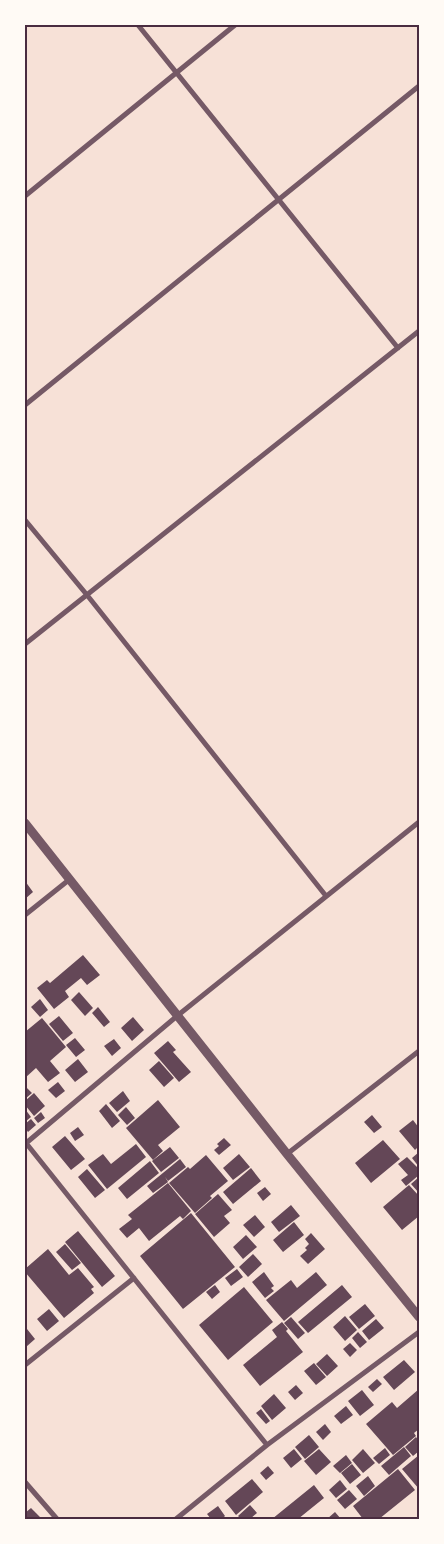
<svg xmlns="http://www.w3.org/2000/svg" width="444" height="1544" font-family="'Nunito Sans',sans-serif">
	<rect width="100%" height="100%" fill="#f7e1d7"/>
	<path fill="#644757" d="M25 881 33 892 25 899Z
		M83 955 100 975 87 985 81 978 65 991 69 997 54 1009 37 988 47 980 50 983Z
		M79 992 93 1008 85 1016 71 1000Z
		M40 999 48 1010 40 1017 31 1007Z
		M98 1007 110 1022 104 1027 92 1013Z
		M59 1016 73 1033 63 1041 49 1024Z
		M133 1017 144 1030 132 1041 121 1028Z
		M42 1018 66 1047 50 1061 60 1073 48 1082 36 1068 25 1078V1032Z
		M75 1038 85 1050 76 1057 66 1045Z
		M114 1039 121 1048 112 1056 104 1046Z
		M168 1041 176 1050 173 1052 191 1072 179 1082 154 1053Z
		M78 1059 88 1072 75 1082 65 1070Z
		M159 1061 174 1078 164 1087 149 1070Z
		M58 1082 65 1091 56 1098 48 1090Z
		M25 1086 32 1093 25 1099Z
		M123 1091 130 1101 117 1112 109 1103Z
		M34 1093 45 1106 34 1116 25 1105V1101Z
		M158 1100 180 1127 158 1145 163 1151 153 1160 126 1128Z
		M106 1104 120 1121 112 1128 99 1111Z
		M126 1107 135 1118 127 1125 118 1115Z
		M25 1109 31 1117 25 1122Z
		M41 1112 45 1118 38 1123 34 1118Z
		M372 1115 382 1127 374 1133 364 1122Z
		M31 1119 36 1125 28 1132 25 1128V1124Z
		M413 1120 419 1128V1146L415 1150 399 1131Z
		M78 1127 84 1135 75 1141 70 1133Z
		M65 1136 85 1159 71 1170 52 1147Z
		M224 1138 231 1145 219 1155 214 1150 219 1146 217 1144Z
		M383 1140 400 1159 371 1183 355 1163Z
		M136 1144 146 1157 107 1189 88 1165 103 1154 111 1164Z
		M170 1147 179 1158 161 1172 152 1161Z
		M419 1152V1167L412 1158Z
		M239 1154 250 1167 233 1180 223 1168Z
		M206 1155 228 1181 210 1196 212 1198 195 1213 169 1183 188 1167 190 1169Z
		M407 1157 417 1167 419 1168V1175L406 1186 401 1180 408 1175 398 1164Z
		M180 1159 186 1167 168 1181 165 1177 168 1182 153 1193 147 1186Z
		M150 1161 159 1173 127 1199 118 1188Z
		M251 1168 261 1181 233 1204 223 1192Z
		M87 1169 105 1190 95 1198 78 1177Z
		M419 1177V1193L411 1184Z
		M168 1183 191 1211 183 1219 180 1216 149 1241 139 1228 127 1238 119 1229 132 1219 128 1215Z
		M409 1185 419 1196V1216L402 1230 383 1207Z
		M265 1187 271 1194 263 1201 257 1193Z
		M218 1194 232 1210 224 1216 230 1223 214 1237 195 1214Z
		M291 1205 300 1216 279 1232 271 1222Z
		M191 1213 235 1267 183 1309 140 1256Z
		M255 1215 265 1227 254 1237 243 1225Z
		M294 1222 304 1235 283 1252 273 1240Z
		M78 1231 115 1276 102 1287 65 1242Z
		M311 1233 325 1249 308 1264 300 1256 307 1250 305 1248 309 1244 305 1239Z
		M246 1235 257 1247 243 1259 233 1247Z
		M65 1244 81 1263 72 1270 56 1252Z
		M48 1249 69 1275 78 1268 94 1287 91 1289 94 1293 64 1318 25 1272V1269Z
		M253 1254 262 1264 248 1277 239 1267Z
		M237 1269 243 1277 231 1286 225 1278Z
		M264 1272 274 1286 271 1288 274 1291 265 1298 252 1282Z
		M316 1272 327 1285 284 1321 266 1300 291 1280 297 1288Z
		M215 1285 220 1292 212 1299 206 1292Z
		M342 1285 352 1297 308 1333 298 1322Z
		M244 1287 273 1322 228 1360 199 1325Z
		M365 1304 375 1316 359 1329 349 1317Z
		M49 1309 59 1321 47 1331 37 1319Z
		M345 1316 357 1330 345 1341 333 1327Z
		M291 1317 305 1333 298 1339 284 1323Z
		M376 1319 384 1328 369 1340 362 1331Z
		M282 1322 288 1329 286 1331 303 1352 260 1386 243 1365 277 1337 272 1330Z
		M27 1329 35 1339 26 1347 25 1331Z
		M358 1332 367 1342 360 1348 352 1338Z
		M350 1343 357 1350 350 1357 343 1349Z
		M327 1354 338 1366 327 1376 316 1364Z
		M404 1360 415 1372 394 1390 383 1377Z
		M314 1363 326 1377 316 1385 304 1371Z
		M377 1379 382 1384 373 1392 368 1387Z
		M296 1385 303 1393 295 1400 288 1392Z
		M419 1389V1429L414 1433 416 1436 393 1455 366 1424 392 1402 397 1408Z
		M362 1390 374 1405 360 1416 348 1401Z
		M274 1394 286 1408 272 1420 261 1406Z
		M346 1406 353 1415 341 1424 334 1416Z
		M261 1409 270 1421 266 1424 256 1413Z
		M325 1424 331 1432 323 1440 316 1432Z
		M309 1435 319 1447 305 1459 295 1447Z
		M416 1437 419 1441V1451L413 1456 405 1447Z
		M404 1447 411 1456 389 1475 381 1466Z
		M385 1448 390 1455 379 1464 373 1458Z
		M294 1449 302 1459 291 1468 283 1458Z
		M319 1449 331 1462 316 1475 304 1461Z
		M363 1449 375 1463 363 1473 352 1460Z
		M346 1455 352 1463 340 1473 333 1466Z
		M419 1455V1489L402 1469Z
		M352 1464 361 1475 350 1484 341 1473Z
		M268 1466 274 1473 266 1480 260 1473Z
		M398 1469 415 1490 379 1519H363L353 1506Z
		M368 1476 375 1486 364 1496 356 1486Z
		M252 1479 263 1492 236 1515 225 1501Z
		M340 1480 347 1489 336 1498 329 1490Z
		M314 1485 324 1498 298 1519H272Z
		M349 1490 357 1499 345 1509 337 1500Z
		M250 1505 257 1513 250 1519H241L238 1516Z
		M218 1506 225 1516 222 1519H211L207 1514Z
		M31 1508 40 1517 38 1519H25V1513Z
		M335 1512 341 1519H327Z"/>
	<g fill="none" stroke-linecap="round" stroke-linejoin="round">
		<path stroke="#755966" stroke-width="5" d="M138 25 398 348
			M25 196 235 25
			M25 405 419 86
			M25 520 87 595 326 896
			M25 644 419 331
			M25 915 70 879
			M26 1143 267 1445
			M25 1144 177 1016 419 822
			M287 1154 419 1051
			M25 1365 134 1278
			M25 1482 57 1519
			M176 1519 267 1445 419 1332"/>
		<path stroke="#755966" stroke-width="9" d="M25 823 287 1154 419 1317"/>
	</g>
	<rect width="444" height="1544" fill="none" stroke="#fffaf5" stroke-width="52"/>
	<rect x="26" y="26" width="392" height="1492" fill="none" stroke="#4a2c40" stroke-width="2"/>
</svg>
